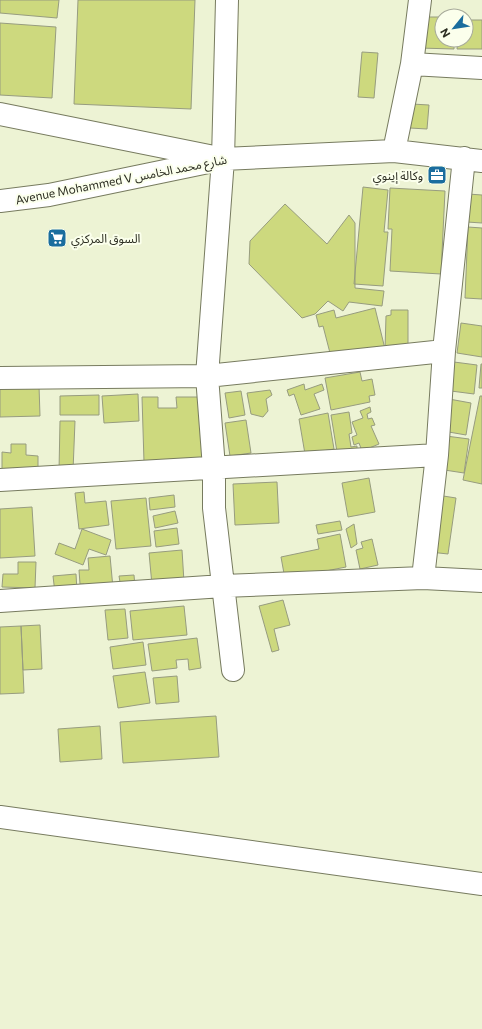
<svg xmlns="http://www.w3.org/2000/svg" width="482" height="1029" font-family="Commissioner,'Noto Sans Arabic',sans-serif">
	<rect width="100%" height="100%" fill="#edf3d4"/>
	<path fill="#cdd97e" stroke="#979c7f" d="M0 0H59L57 18 0 13Z
		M78 0H195L191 109 74 104Z
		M420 17H442V40H454V49L419 48Z
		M466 20H482V49H457L458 40H466Z
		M0 23 56 27 52 98 0 95Z
		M362 52 378 53 374 98 358 97Z
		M412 104 429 105 427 129 410 128Z
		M363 187 388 190 384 232H388L383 286 354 284Z
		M390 188 445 191 441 274 390 271 392 229H388Z
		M468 194 482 195V223L467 222Z
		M285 204 327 244 349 215 355 223V288L384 291 382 306 349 302 343 311 328 301 315 314 302 318 249 264 250 241Z
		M468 227 482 228V299L465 298Z
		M375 308 385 349 330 353 323 326 319 327 316 315 334 310 336 318Z
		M391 310H408V351L385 350 386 316 391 315Z
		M461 323 482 326V357L457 353Z
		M454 362 477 365 474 394 451 391Z
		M481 364H482V388H479Z
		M360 372 362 381 372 379 375 395 369 396 370 402 331 410 325 378Z
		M304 384 305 390 322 384 324 390 314 394 320 409 301 415 294 394 289 396 287 390Z
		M39 386 40 416 0 417V387Z
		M270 390 272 395 266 399 268 411 263 417 251 414 247 393Z
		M241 391 245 415 229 418 225 393Z
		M138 394 139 421 104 423 102 396Z
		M99 395V415H60V396Z
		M480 396H482V484L463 480Z
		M142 397H158V408H177L176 397H201L203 461 144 462Z
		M449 399 471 403 466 435 443 431Z
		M370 407 371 412 367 414 368 419 372 418 375 425 371 426 379 444 362 451 359 443 354 445 352 437 357 435 352 422 363 418 360 411Z
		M349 412 352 433 349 434 351 447 357 446V449L337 452 331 415Z
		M328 413 334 449 305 454 299 419Z
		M246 420 251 453 230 456 225 423Z
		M60 421H75L73 471H59Z
		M446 436 469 439 464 473 438 469Z
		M11 444H26V455L38 456V474H2V452L11 453Z
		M369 478 375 512 348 517 342 483Z
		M277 482 279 523 235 525 233 484Z
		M84 492 85 503 106 501 109 525 79 529 75 493Z
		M174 495 175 507 150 510 149 498Z
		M437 495 456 498 448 554 430 552Z
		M146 498 151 546 116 549 111 501Z
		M32 507 35 556 0 558V509Z
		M175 511 178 523 155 528 153 516Z
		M340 521 342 530 318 534 316 525Z
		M354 524 357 544 351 548 346 529Z
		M177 528 179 544 156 547 154 531Z
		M82 529 111 540 106 555 89 549 83 565 55 554 59 543 75 549Z
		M340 534 346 567 285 579 281 557 319 549 317 539Z
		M372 539 378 565 360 569 356 550 363 548 361 542Z
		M182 550 184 582 152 585 149 553Z
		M110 556 113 588 85 591 84 584H80L79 570H89L88 558Z
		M18 562H36L35 588 2 587 3 574H18Z
		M76 574 77 591 55 593 53 576Z
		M134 575 135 587 121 588 119 576Z
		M283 600 290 625 274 629 279 650 272 652 259 606Z
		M184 606 187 635 133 640 130 611Z
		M125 609 128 638 108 640 105 610Z
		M40 625 42 669 23 670 21 626Z
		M21 626 24 693 0 694V627Z
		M197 638 201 668 189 670 188 659 176 660 177 668 152 671 148 644Z
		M143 642 146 665 113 669 110 647Z
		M145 672 150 703 118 708 113 676Z
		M177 676 179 702 156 704 153 678Z
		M216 716 219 757 123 763 120 722Z
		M100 726 102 759 60 762 58 729Z"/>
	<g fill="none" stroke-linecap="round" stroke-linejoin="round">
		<g stroke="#777b5f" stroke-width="24">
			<path id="minor" d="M227 0 223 159 207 376 214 468V508L233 670
				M412 64 482 68
				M0 114 214 157
				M394 151 412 64 420 0
				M0 201 49 195 223 159 394 151 482 161
				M0 378 207 376 444 351
				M0 480 437 455
				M423 578 437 455 444 351 464 158
				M0 601 223 586 423 578 482 581
				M0 817 482 884"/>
		</g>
		<use href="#minor" stroke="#fff" stroke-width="22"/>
	</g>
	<defs>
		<g id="office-square" transform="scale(1)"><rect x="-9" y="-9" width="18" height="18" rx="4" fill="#1a6d9e" stroke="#fbffec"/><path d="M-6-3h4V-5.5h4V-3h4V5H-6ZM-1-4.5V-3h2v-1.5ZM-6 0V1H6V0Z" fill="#fff"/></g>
		<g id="supermarket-square" transform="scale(1)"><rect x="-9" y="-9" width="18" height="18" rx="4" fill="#1a6d9e" stroke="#fbffec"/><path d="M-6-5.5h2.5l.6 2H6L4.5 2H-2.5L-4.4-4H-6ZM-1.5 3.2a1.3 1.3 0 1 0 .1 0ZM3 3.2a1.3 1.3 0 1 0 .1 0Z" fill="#fff"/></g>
	</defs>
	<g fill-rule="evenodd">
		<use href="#office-square" x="437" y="175"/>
		<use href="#supermarket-square" x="57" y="238"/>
	</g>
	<g text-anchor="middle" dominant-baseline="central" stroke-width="4" stroke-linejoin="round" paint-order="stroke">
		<g font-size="12" fill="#2c2e22" stroke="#fbffec" text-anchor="end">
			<text x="423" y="175">وكالة إينوي</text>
			<text x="71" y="238" text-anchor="start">السوق المركزي</text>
		</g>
		<g font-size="12" fill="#2c2e22" stroke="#fbffec">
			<text transform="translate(121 179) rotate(-11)">Avenue Mohammed V شارع محمد الخامس</text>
		</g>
	</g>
	<g transform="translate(454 28) rotate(240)"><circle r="19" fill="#fbffec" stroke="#a8ab9b"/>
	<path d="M0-3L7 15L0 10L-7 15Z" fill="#1a6d9e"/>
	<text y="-6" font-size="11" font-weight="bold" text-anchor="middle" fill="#2c2e22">N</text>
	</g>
</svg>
